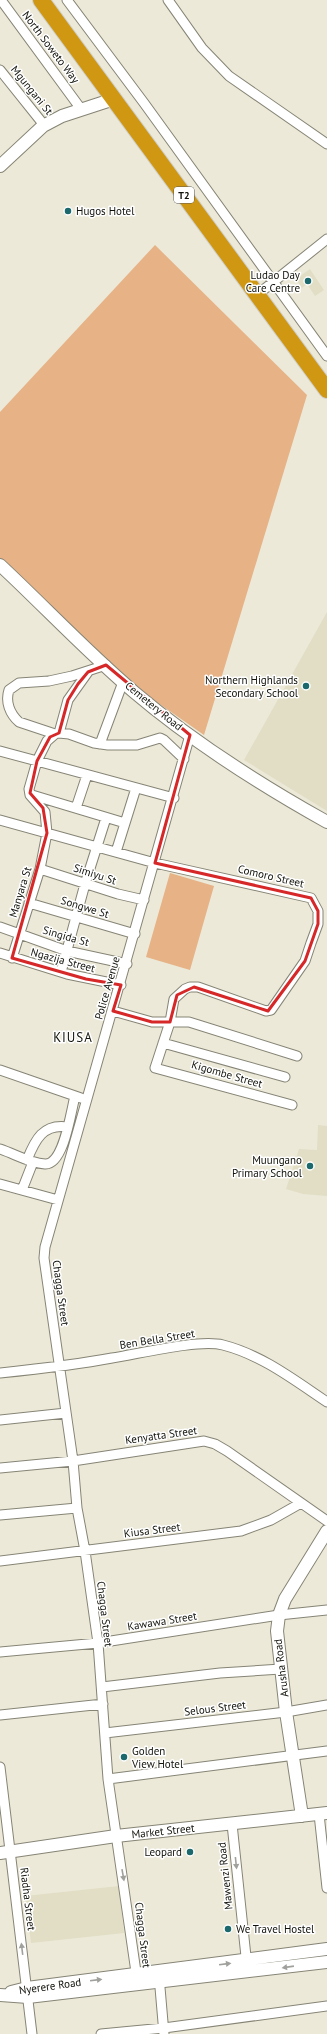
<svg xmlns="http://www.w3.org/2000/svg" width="327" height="2034" font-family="'PT Sans',sans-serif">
	<rect width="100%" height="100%" fill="#ece9d8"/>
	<path fill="#e1dec5" d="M310 269 324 290 315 296 307 284 302 288 296 279Z
		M327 612V811L244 760Z
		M318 1125 327 1126V1196L303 1194 286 1189 299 1149 317 1150Z
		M119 1886 124 1933 31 1943 25 1896Z"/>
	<path fill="#e6b286" d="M155 245 307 395 204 735 138 689 0 560V412Z
		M170 873 214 886 190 970 146 957Z"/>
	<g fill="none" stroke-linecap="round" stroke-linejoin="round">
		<g stroke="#868475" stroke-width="11">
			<path id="street" d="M1 0 81 109
				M67 0 144 103 327 356
				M168 0 202 48 229 76 327 144
				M0 70 44 125
				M257 295 327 239
				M59 733 68 700 88 672
				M55 734 19 722C10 714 5 702 9 690L19 683 49 681 72 676 106 665
				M100 744 123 682
				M0 751 174 798
				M32 795 125 823
				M76 808 87 775
				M0 820 155 863 311 898 318 911V924L311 943 305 961 271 1010 266 1011 198 987H190L185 989 174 999 170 1022 155 1068 292 1105
				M116 852 136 788
				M40 869 118 894 144 900
				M29 903 135 934
				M0 927 67 951 127 964
				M0 953 67 974 121 985
				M12 958 40 869 47 833 45 812 30 795 29 789 37 761 47 741 55 734 59 733 69 734 94 743 108 745H137L160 738 164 740 184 759
				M61 972 85 884 106 818
				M113 1011 152 1022H189L297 1056
				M163 1043 285 1077
				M0 1070 81 1098
				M0 1149C15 1154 29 1163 45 1164 64 1165 71 1111 75 1096
				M27 1160C35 1140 43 1123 68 1127
				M0 1184 58 1200
				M22 1190 33 1162
				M0 1373C38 1369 75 1365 112 1358 139 1354 198 1339 223 1345 262 1355 294 1380 327 1402
				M0 1420 66 1413
				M0 1468 73 1461 204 1441 215 1444 227 1451 327 1521
				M0 1515 77 1508
				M0 1561 241 1531 271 1520 301 1503
				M0 1652 98 1643 279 1615 327 1610
				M102 1687 220 1673 281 1669
				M0 1715 103 1704
				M105 1733 286 1712 327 1705
				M0 1767 32 2034
				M108 1779 327 1751
				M319 1814 327 1888
				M232 1824 247 1966
				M159 1976 164 2034
				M137 1979 108 1779 98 1643 85 1551 77 1508 73 1461 44 1258 45 1247 190 735
				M101 2034 164 2028 327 2006"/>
		</g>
		<g stroke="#868475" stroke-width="14">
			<path id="secondary" d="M0 166 43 126 62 116 114 99
				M0 565C45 607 87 652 134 692 193 742 259 784 327 822
				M302 1816 286 1712 277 1631 279 1615 285 1599 327 1531
				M0 1853 116 1836 327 1813
				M11 1992 27 1988 327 1949
				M0 1995 28 1997 327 1962"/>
		</g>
		<g stroke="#cfcfce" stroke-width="18">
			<path id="highway" d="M41 0 327 390"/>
		</g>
		<use href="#street" stroke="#fff" stroke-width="9"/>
		<use href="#secondary" stroke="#fff" stroke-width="12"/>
		<use href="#highway" stroke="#d09812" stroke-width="16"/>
	</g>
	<defs><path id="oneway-solid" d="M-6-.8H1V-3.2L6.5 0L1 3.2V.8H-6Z"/></defs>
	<g fill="#a0a09d">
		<use href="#oneway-solid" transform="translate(236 1863) rotate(84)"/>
		<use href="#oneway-solid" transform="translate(123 1875) rotate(80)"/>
		<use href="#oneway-solid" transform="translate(22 1949) rotate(-97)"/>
		<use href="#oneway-solid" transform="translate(225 1964) rotate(-7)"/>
		<use href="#oneway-solid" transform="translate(288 1967) rotate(172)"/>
		<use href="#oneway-solid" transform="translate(96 1980) rotate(-7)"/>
	</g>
	<path fill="none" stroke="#d62828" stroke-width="3" stroke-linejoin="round" d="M106 665 190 735 155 863 311 898 318 911V924L305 961 268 1011 194 987 177 995 170 1022H152L113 1011 121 985 86 979 12 958 47 833 43 808 30 793 37 761 50 737 59 733 68 700 78 684 88 672Z"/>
	<g fill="#1b686d" stroke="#fff" stroke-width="1.5">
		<circle cx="68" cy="211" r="4"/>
		<circle cx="308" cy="281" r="4"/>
		<circle cx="306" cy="686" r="4"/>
		<circle cx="310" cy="1166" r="4"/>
		<circle cx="124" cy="1757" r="4"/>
		<circle cx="190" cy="1852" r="4"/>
		<circle cx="228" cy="1929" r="4"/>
	</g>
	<g text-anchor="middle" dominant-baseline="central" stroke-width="3" stroke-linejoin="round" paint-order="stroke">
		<rect fill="#fff" stroke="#585854" stroke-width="1" x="174" y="187" width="20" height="16" rx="3"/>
		<g font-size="10" font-weight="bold" fill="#11110b">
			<text x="184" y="195">T2</text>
		</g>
		<g font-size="11" fill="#11110b" stroke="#fff">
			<text transform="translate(51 47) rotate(53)">North Soweto Way</text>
			<text transform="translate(32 90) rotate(51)">Mgungani St</text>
			<text transform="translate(154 706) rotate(39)">Cemetery Road</text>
			<text transform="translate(95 874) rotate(18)">Simiyu St</text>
			<text transform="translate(271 876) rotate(13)">Comoro Street</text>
			<text transform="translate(20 892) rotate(-73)">Manyara St</text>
			<text transform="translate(85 907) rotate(17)">Songwe St</text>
			<text transform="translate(66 936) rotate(16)">Singida St</text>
			<text transform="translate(63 960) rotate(15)">Ngazija Street</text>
			<text transform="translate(107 988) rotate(-74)">Police Avenue</text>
			<text transform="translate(227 1074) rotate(16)">Kigombe Street</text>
			<text transform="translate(61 1293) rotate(82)">Chagga Street</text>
			<text transform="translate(157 1339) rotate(-9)">Ben Bella Street</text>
			<text transform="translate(161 1435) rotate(-8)">Kenyatta Street</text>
			<text transform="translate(152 1530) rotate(-7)">Kiusa Street</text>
			<text transform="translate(105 1614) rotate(83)">Chagga Street</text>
			<text transform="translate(162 1621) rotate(-9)">Kawawa Street</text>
			<text transform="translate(281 1668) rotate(-97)">Arusha Road</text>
			<text transform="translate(215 1708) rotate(-7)">Selous Street</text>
			<text transform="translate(163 1831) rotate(-6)">Market Street</text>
			<text transform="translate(225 1876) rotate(-96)">Mawenzi Road</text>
			<text transform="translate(28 1899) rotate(83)">Riadha Street</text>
			<text transform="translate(143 1935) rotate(83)">Chagga Street</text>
			<text transform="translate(50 1986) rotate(-8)">Nyerere Road</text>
		</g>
		<g font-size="11" fill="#11110b" stroke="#fff" text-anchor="end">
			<text x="76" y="211" text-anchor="start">Hugos Hotel</text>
			<text x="300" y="275">Ludao Day<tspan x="300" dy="13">Care Centre</tspan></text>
			<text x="298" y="680">Northern Highlands<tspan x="298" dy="13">Secondary School</tspan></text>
			<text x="302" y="1160">Muungano<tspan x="302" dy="13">Primary School</tspan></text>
			<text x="132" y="1751" text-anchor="start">Golden<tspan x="132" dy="13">View Hotel</tspan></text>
			<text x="182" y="1852">Leopard</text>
			<text x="236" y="1929" text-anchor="start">We Travel Hostel</text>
		</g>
		<g font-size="13" letter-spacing="1" fill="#11110b" stroke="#fff">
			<text x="73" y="1037">KIUSA</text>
		</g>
	</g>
</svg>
